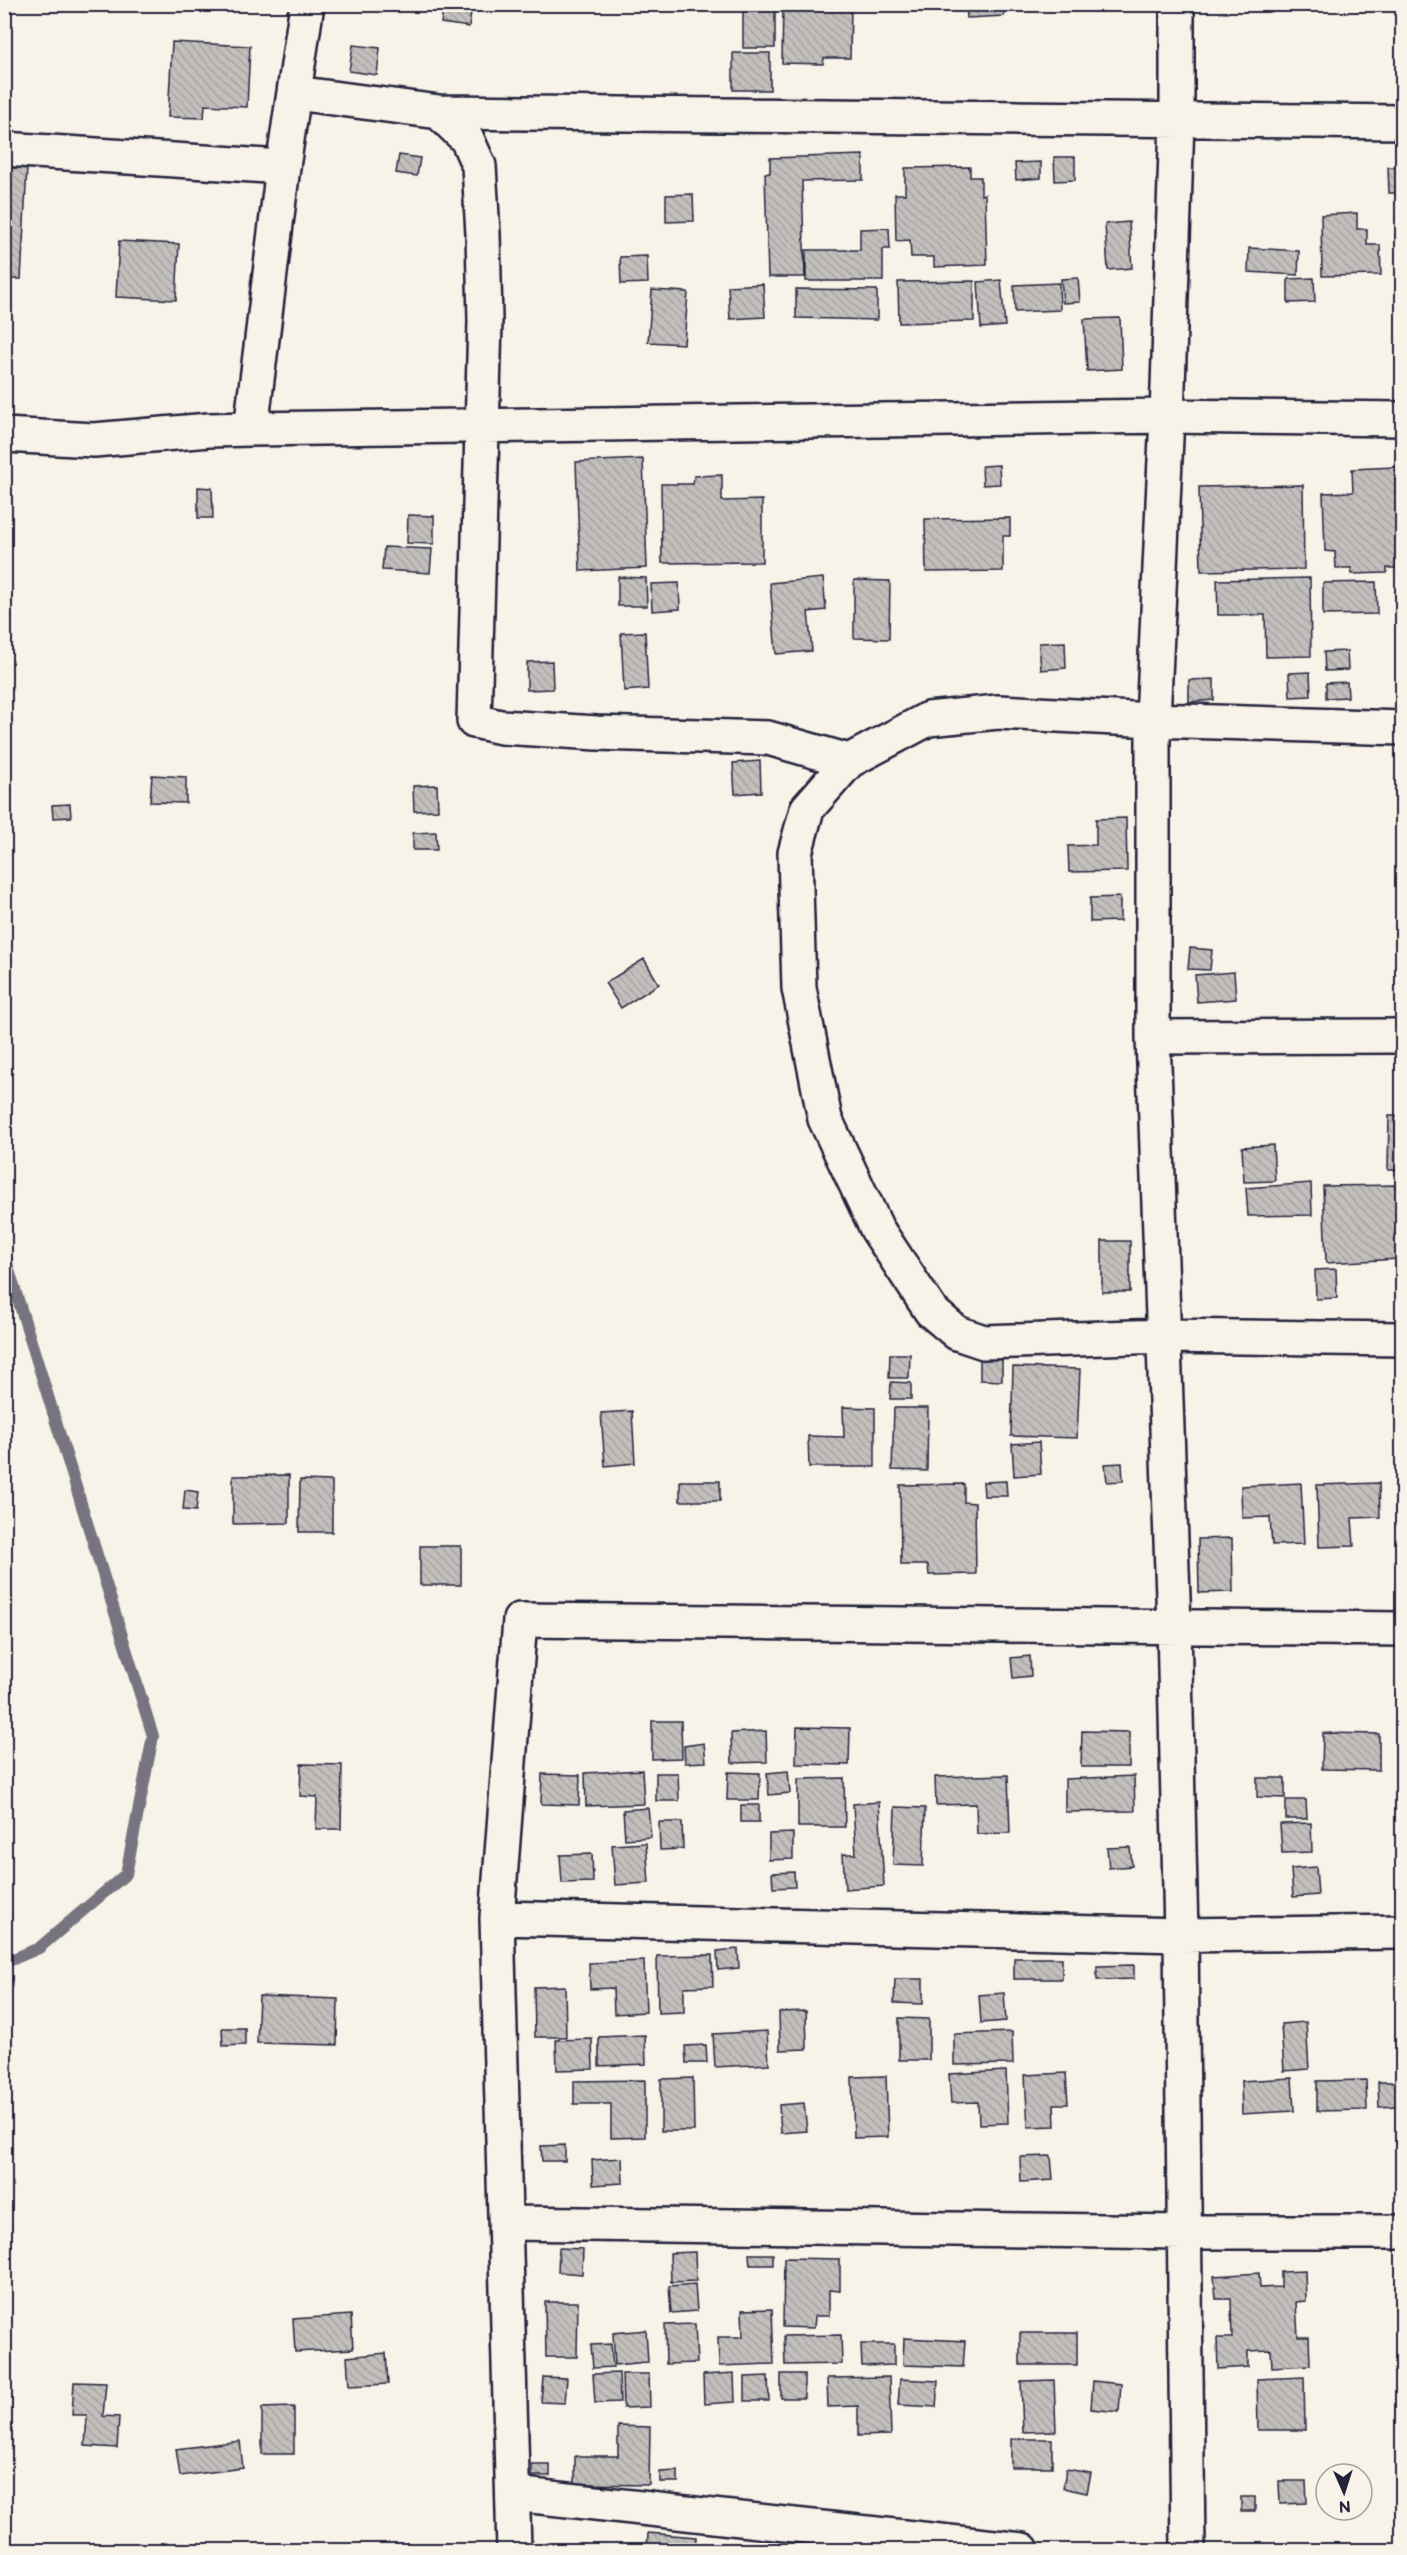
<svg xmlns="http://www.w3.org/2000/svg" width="1407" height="2555" font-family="'Balsamiq Sans',sans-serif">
	<defs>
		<pattern id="building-back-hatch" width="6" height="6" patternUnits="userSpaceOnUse" patternTransform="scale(1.5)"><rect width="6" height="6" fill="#c2bfbd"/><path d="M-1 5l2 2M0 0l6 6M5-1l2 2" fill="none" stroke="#a6a4a3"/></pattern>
	</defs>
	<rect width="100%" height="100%" fill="#f7f3e8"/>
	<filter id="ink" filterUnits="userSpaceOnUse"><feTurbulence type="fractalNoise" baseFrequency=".0167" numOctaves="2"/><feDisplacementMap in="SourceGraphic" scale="12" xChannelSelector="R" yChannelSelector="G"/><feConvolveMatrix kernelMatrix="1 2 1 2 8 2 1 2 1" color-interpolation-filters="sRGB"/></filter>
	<g filter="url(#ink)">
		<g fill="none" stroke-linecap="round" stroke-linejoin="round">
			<path stroke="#76747f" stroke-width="12" d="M4 1254 153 1736 126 1874 39 1948 4 1963"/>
		</g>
		<path fill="url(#building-back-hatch)" stroke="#22223b" stroke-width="1.5" d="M444 4H472L469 27 441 23Z
			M743 4H775V48H743Z
			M783 4H851L850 58H824L823 64 782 63Z
			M907 4H935V7L908 8Z
			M966 4H1004V16L967 18Z
			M172 42 250 46 247 107 205 105 204 118 168 117Z
			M353 45 380 48 377 75 349 71Z
			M733 53H770V90H733Z
			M399 155 420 158 417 176 396 173Z
			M863 155V180L802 181 805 277H768L765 173H770V158Z
			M1054 157H1075V180L1055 181Z
			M1041 162V178L1016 180 1015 163Z
			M1402 166V193H1389L1388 167Z
			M4 167 27 168 21 279H4Z
			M970 167V177H981V195L985 194 987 265 934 267V257H911L910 240 896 241 895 194H905V168Z
			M693 194 694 221 666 222V195Z
			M1357 213V229H1367V245H1380L1381 275 1322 276 1321 215Z
			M1129 222 1132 268 1108 270 1105 224Z
			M889 228 890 249H883V281H806V250H860V229Z
			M119 241 179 244 176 300 116 297Z
			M1249 248 1299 251 1298 275 1248 272Z
			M647 256 648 283 621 284 620 257Z
			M1078 278 1080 302 1063 303 1061 279Z
			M1314 278 1315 302 1288 303V279Z
			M1001 280 1005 326 981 328 978 282Z
			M974 281V321L899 323 898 282Z
			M1059 283 1060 310 1015 312 1014 285Z
			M763 284 765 317 730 319 728 286Z
			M796 289 877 290V320L796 318Z
			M652 290 688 292 684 344 648 342Z
			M1120 318 1122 369 1087 371 1084 319Z
			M643 459 647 568 580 571 576 462Z
			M999 465 1000 484 983 485 982 466Z
			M1395 467 1396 493H1402V560H1397V568H1387V573L1352 574 1351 568H1336L1335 552 1325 551 1323 493 1353 492 1352 469Z
			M722 475V501L762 500V562L662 563 661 484H693L694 476Z
			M1303 485 1304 569 1201 571 1199 487Z
			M198 487 212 488 213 518H198Z
			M408 515 434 516V544L407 543Z
			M1010 518V536H1003V571L926 572 925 519Z
			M384 547 432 549 430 573 382 570Z
			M618 577 646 578 647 606H618Z
			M823 578 826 610 808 612 812 651 776 654 770 583Z
			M1310 578 1311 656 1266 657 1265 615H1218L1217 580Z
			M854 580 890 581 889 639 854 638Z
			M1376 582 1377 614 1323 615V583Z
			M679 583 680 609 652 611 651 584Z
			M645 632 648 689 624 691 621 633Z
			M1065 642 1066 668 1041 670 1039 643Z
			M1347 651 1348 670 1325 671 1324 652Z
			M552 661 553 689 527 690V662Z
			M1310 672 1311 696 1290 697 1289 673Z
			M1214 679V700L1189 702V680Z
			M1347 682 1348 697 1326 698V683Z
			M760 761 761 792 735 794 733 763Z
			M152 775 186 777V803L150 802Z
			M437 785 438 810 414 811 413 786Z
			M70 804 71 817 53 818 52 805Z
			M1126 818 1127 871 1069 872 1068 846 1096 845V819Z
			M436 832 437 850H413V833Z
			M1120 897V921L1090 922V898Z
			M1190 948 1212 950 1210 970 1188 969Z
			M644 959 659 984 621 1008 605 983Z
			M1234 972 1236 999 1197 1002 1195 975Z
			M1389 1116H1402V1170H1388Z
			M1273 1145 1275 1181 1244 1182 1242 1147Z
			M1311 1183 1312 1215 1248 1216 1246 1188Z
			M1402 1185V1252H1399V1259L1326 1263 1323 1186Z
			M1102 1241H1130V1292H1102Z
			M1336 1269 1337 1298 1316 1299 1315 1270Z
			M890 1354H910L909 1378H889Z
			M980 1359H1002V1381L980 1380Z
			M1013 1367 1080 1369 1077 1438 1011 1436Z
			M891 1382 911 1383V1399H890Z
			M843 1407 875 1408V1467H809L808 1436 844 1437Z
			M894 1408H928L927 1471 892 1470Z
			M632 1411 635 1463 605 1466 601 1413Z
			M1039 1442 1041 1474 1014 1476 1012 1444Z
			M1122 1463 1123 1481 1107 1482 1105 1464Z
			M289 1475V1523L233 1524V1476Z
			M300 1480 332 1481V1532H299Z
			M680 1481H720V1501H680Z
			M1006 1481 1007 1496H984L983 1482Z
			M1301 1483 1304 1544 1272 1545 1270 1517 1242 1518 1241 1486Z
			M1379 1483 1380 1517 1352 1518 1354 1546 1319 1547 1317 1485Z
			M964 1484V1502L975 1503 976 1574 929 1575 928 1565H901L900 1485Z
			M185 1490 198 1492 196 1511 183 1510Z
			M1232 1538 1233 1592 1199 1593 1198 1539Z
			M420 1546H461V1585H420Z
			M1030 1656 1031 1676 1013 1678 1011 1658Z
			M652 1721H681L682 1758 652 1759Z
			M797 1727 850 1728 849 1765 796 1764Z
			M1399 1730H1402V1770H1400Z
			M766 1731 767 1762 732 1763 731 1733Z
			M1082 1731 1129 1732V1767H1081Z
			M1323 1733 1379 1734V1770L1322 1769Z
			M704 1743 706 1762 685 1763 684 1746Z
			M301 1764 342 1765 341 1829H316L317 1797 300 1796Z
			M642 1770 644 1804 586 1806 585 1773Z
			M788 1771 790 1793 769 1795 767 1773Z
			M728 1772 760 1773 759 1800H727Z
			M656 1773H678L679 1801H656Z
			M542 1774 580 1775 579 1805 541 1804Z
			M1008 1775 1010 1833 977 1834 976 1804 936 1805 935 1777Z
			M1134 1776 1135 1811 1065 1812V1779Z
			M844 1778 845 1827H798V1779Z
			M1257 1778H1285V1798L1257 1797Z
			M1286 1800H1306L1307 1819H1286Z
			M879 1802 884 1886 845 1889 843 1854H856L853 1804Z
			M741 1805H759V1822H741Z
			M895 1807 925 1808 923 1866 893 1865Z
			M648 1808 651 1837 625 1839 623 1810Z
			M659 1822H682L683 1849 660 1850Z
			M1311 1823 1312 1852 1282 1853 1280 1824Z
			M793 1833V1859L769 1860V1834Z
			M646 1843 649 1883 615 1885 612 1845Z
			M1130 1847 1132 1866 1109 1868 1107 1848Z
			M592 1854 593 1882 562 1883 560 1855Z
			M1316 1867 1318 1895 1293 1897 1291 1869Z
			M794 1872 795 1887 773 1888 772 1873Z
			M738 1949 739 1968 718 1970 717 1951Z
			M712 1955 713 1986 684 1987V2012L658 2013 657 1956Z
			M1014 1958H1062V1979H1014Z
			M644 1961 646 2012 614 2014 613 1988 590 1989 589 1963Z
			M1134 1965V1979L1097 1980V1966Z
			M895 1979H923V2004L894 2003Z
			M565 1986 566 2037H535L534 1987Z
			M1004 1993 1006 2021 981 2023 979 1995Z
			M259 1996 338 1999 337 2045 257 2043Z
			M806 2011 807 2049 780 2050 779 2012Z
			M899 2018 929 2019V2060H899Z
			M1306 2022 1309 2069 1284 2071 1281 2024Z
			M222 2028H245V2045L223 2046Z
			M767 2031 769 2064 715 2067 713 2034Z
			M1012 2032 1013 2064 954 2065V2034Z
			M645 2035 646 2064 599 2066V2037Z
			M592 2039 593 2069 557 2070 556 2040Z
			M706 2045 707 2063H686L685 2046Z
			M1006 2071 1008 2123 979 2124 978 2102 951 2103 949 2074Z
			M1066 2073 1068 2104H1054L1055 2126 1028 2127 1025 2075Z
			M886 2076 888 2137 854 2138 852 2077Z
			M693 2078 694 2131H661V2079Z
			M1292 2078 1294 2111 1242 2114 1241 2081Z
			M645 2080V2137L611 2138V2104H574V2081Z
			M1366 2080 1367 2110 1317 2111V2081Z
			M1378 2082H1402V2133H1399L1398 2106 1379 2107Z
			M804 2103 807 2131 781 2133 779 2105Z
			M565 2145V2161H542L541 2146Z
			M1051 2156 1053 2180 1021 2182 1020 2157Z
			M622 2158 623 2183 593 2185 592 2160Z
			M559 2248 583 2249 582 2274 558 2272Z
			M695 2252 696 2281 671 2282 670 2253Z
			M749 2254H773V2265H750Z
			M784 2258 840 2259V2291L829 2290V2316H815L814 2328 783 2327Z
			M1305 2271 1306 2301 1296 2302 1298 2337H1309L1310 2365 1272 2367 1271 2350 1248 2351V2367L1218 2369 1217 2338H1232L1231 2299H1216L1214 2276 1259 2273 1260 2288 1281 2287V2272Z
			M695 2284 697 2311 671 2313 669 2286Z
			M545 2302H578L577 2357H546Z
			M772 2309 774 2364 719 2366 718 2337H743L742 2310Z
			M351 2315 353 2349 295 2352 293 2319Z
			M695 2324 697 2363 666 2364 665 2325Z
			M646 2330 648 2362 615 2365 613 2333Z
			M1020 2333H1077V2365H1020Z
			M841 2335 842 2364 785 2365 784 2336Z
			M904 2338 965 2341 963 2367 903 2365Z
			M611 2344 613 2367 593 2368 591 2345Z
			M861 2344H894V2365L862 2366Z
			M386 2353 388 2384 349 2386 347 2357Z
			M619 2373 620 2402 595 2403 593 2374Z
			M734 2373 735 2402 704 2404 703 2375Z
			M622 2374H649L650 2407 623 2408Z
			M781 2374H804V2398H781Z
			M768 2376 769 2401H745V2377Z
			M543 2377 567 2378 565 2403 541 2402Z
			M889 2377 891 2435 858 2436V2406L828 2407 827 2378Z
			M1304 2377 1305 2430H1258L1257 2379Z
			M900 2379 938 2381 936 2407 898 2405Z
			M1054 2380 1056 2431 1023 2432 1021 2381Z
			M1093 2381 1121 2384 1119 2412 1091 2409Z
			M74 2382 106 2383 103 2416 119 2417 117 2448 85 2446 87 2415H72Z
			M1400 2385H1402V2439Z
			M294 2407V2454H262V2408Z
			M618 2426 650 2427 649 2485 575 2484V2456H618Z
			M1011 2439H1052V2467H1011Z
			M240 2441 243 2468 180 2476 176 2449Z
			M532 2465H550V2476H532Z
			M1066 2469 1091 2473 1087 2493 1063 2488Z
			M678 2471V2482H660V2472Z
			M1279 2481H1306L1307 2503 1280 2504Z
			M1241 2497H1255V2511H1241Z
			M648 2533 696 2537 695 2550H647Z"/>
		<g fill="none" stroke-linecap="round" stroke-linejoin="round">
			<g stroke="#22223b" stroke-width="38">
				<path id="minor" d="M1177 4V121L1167 416 1153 720V1037L1174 1625 1181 1935 1188 2550
					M295 93 439 112 1402 122
					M439 112 467 139 479 166 483 234 485 321 474 721 501 727 597 733 768 738 849 761
					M4 149 283 167
					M251 429 283 167 307 4
					M4 435 94 440 209 430 251 429 1167 416 1402 419
					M1402 728 1153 720 998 712 928 719 849 761 807 809 795 853 799 988 825 1119 877 1229 931 1311 957 1333 984 1342 1162 1336 1402 1339
					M1153 1037 1402 1036
					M497 1918 1181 1935 1402 1932
					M507 2223 1184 2232H1402
					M514 2494 1022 2550
					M514 2550 497 1918 520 1620 1402 1629"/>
			</g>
			<use href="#minor" stroke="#f7f3e8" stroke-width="33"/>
		</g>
	</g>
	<rect width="1407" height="2555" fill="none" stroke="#f7f3e8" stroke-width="24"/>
	<rect x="12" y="12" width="1383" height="2531" fill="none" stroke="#22223b" stroke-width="2" filter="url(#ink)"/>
	<g transform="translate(1344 2492) rotate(177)"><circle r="28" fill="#f7f3e8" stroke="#a29fa3" stroke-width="1.5"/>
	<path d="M0-4.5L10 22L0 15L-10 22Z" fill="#22223b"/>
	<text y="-9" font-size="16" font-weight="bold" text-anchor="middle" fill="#22223b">N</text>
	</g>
</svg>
